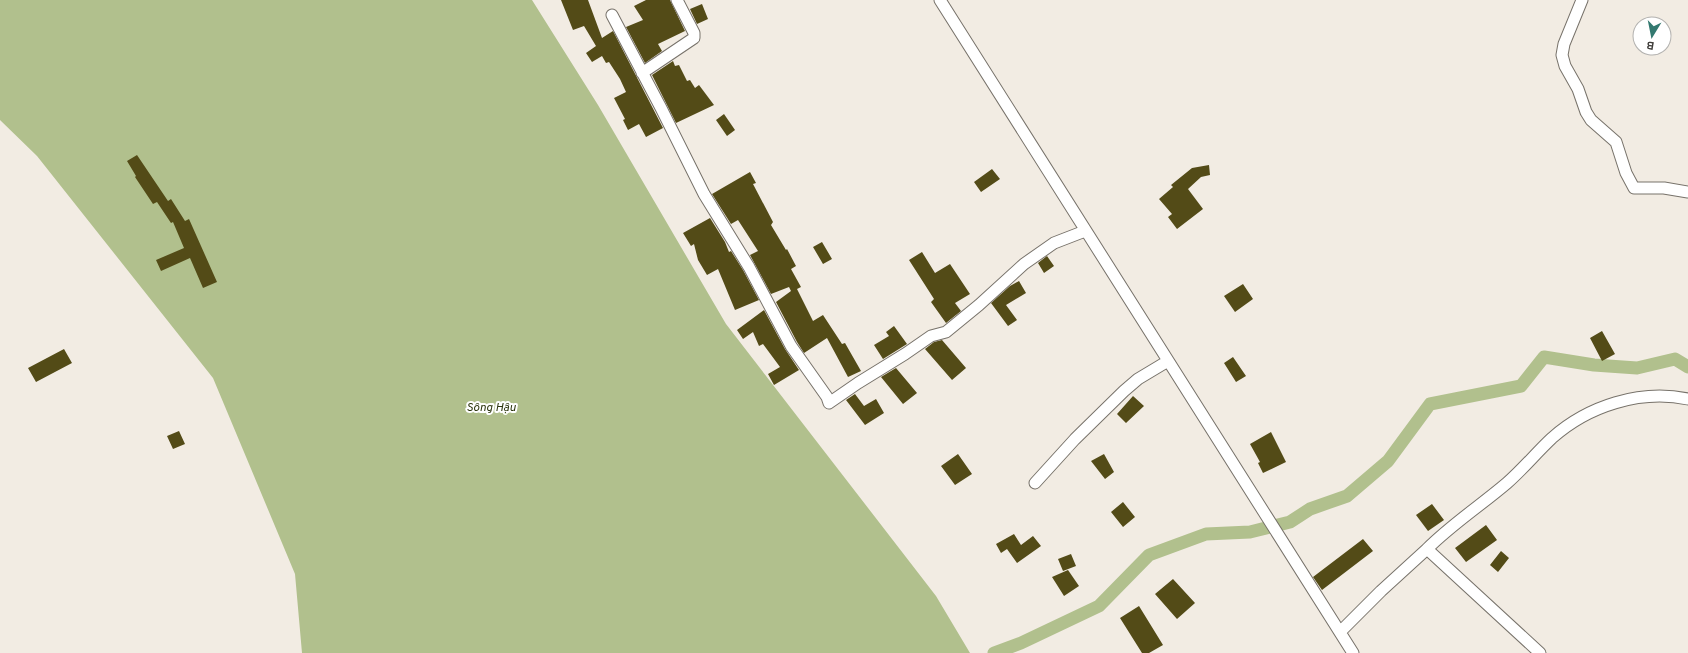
<svg xmlns="http://www.w3.org/2000/svg" width="1688" height="653" font-family="Overpass,sans-serif">
	<rect width="100%" height="100%" fill="#f2ece3"/>
	<path fill="#b1c08d" d="M0 0H532L598 105 726 324 936 596 970 653H302L295 574 213 378 37 156 0 120Z"/>
	<g fill="none" stroke-linecap="round" stroke-linejoin="round">
		<path stroke="#b1c08d" stroke-width="13" d="M994 653 1021 643 1099 606 1149 555 1206 534 1250 532 1290 522 1310 509 1347 496 1388 461 1430 404 1521 386 1544 357 1594 365 1637 368 1675 359 1688 367"/>
	</g>
	<path fill="#534b17" d="M561 0H588L602 38 613 31 663 128 646 137 639 124 628 130 623 120 625 119 614 98 626 92 620 79 609 62 606 63 602 56 592 62 586 53 596 46 584 26 573 30Z
		M646 0H670L685 31 658 44 662 51 645 63 626 27 643 20 634 6Z
		M702 4 708 19 697 24 690 9Z
		M673 61 675 66 679 65 687 81 690 80 695 88 699 85 714 105 676 123 652 75Z
		M724 114 735 130 727 136 716 120Z
		M137 155 168 201 171 199 185 221 189 219 217 282 203 288 190 258 161 271 156 260 184 248 173 222 171 223 157 202 153 204 135 177 136 176 127 161Z
		M1209 165 1210 175 1201 177 1188 189 1203 209 1177 229 1168 217 1172 214 1159 199 1173 187 1171 185 1192 168Z
		M992 169 1000 179 981 192 974 182Z
		M750 172 756 183 753 184 773 222 771 225 786 250 787 249 796 266 791 269 801 287 797 289 813 321 823 315 842 344 845 343 861 371 848 377 827 338 804 353 797 342 776 302 791 291 789 287 771 294 750 255 758 251 738 220 731 224 712 194Z
		M710 218 725 242 729 252 731 251 743 270 759 300 735 310 718 269 707 275 698 260 694 244 691 246 683 233Z
		M822 242 832 259 823 264 813 247Z
		M922 252 935 273 950 264 970 294 955 303 961 311 946 323 931 302 934 299 909 260Z
		M1047 256 1054 266 1044 273 1038 263Z
		M1019 281 1026 293 1006 305 1017 320 1008 326 991 303 1010 286Z
		M1243 284 1253 299 1235 312 1224 296Z
		M764 310 785 349 799 370 774 385 768 374 780 367 763 344 759 346 753 332 743 339 737 330Z
		M894 326 907 344 883 359 874 345 889 336 886 332Z
		M1602 331 1615 354 1602 361 1590 338Z
		M942 340 966 368 952 380 925 349 934 342Z
		M64 349 72 363 36 382 28 368Z
		M1233 357 1246 376 1236 382 1224 363Z
		M896 368 917 393 903 404 881 377Z
		M855 394 864 406 876 399 884 413 865 425 846 400Z
		M1133 396 1144 406 1126 423 1117 414Z
		M179 431 185 444 173 449 167 436Z
		M1271 432 1286 462 1263 473 1258 463 1260 462 1250 444Z
		M958 454 972 474 955 485 941 466Z
		M1104 454 1114 472 1105 479 1091 461Z
		M1123 502 1135 517 1123 527 1111 512Z
		M1432 504 1444 520 1428 531 1416 515Z
		M1486 525 1497 540 1466 562 1455 548Z
		M1014 534 1021 545 1033 536 1041 546 1017 563 1007 549 1001 553 996 544Z
		M1363 539 1373 551 1322 590 1313 577Z
		M1501 551 1509 558 1498 572 1490 565Z
		M1071 554 1076 566 1063 571 1058 559Z
		M1068 570 1079 586 1064 596 1052 577Z
		M1173 579 1195 603 1177 619 1155 594Z
		M1139 606 1163 645 1149 653H1142L1120 618Z"/>
	<g fill="none" stroke-linecap="round" stroke-linejoin="round">
		<g stroke="#77726a" stroke-width="13">
			<path id="street" d="M940 0 1353 653
				M1582 0 1564 44 1562 55 1565 66 1578 89 1586 112 1591 120 1616 142 1626 173 1634 188H1664L1688 192
				M612 15 661 108 704 194 749 267 791 346 827 397 829 403 858 383 905 354 931 336 946 332 979 305 1024 264 1054 243 1085 231
				M642 73 694 38V33L677 0
				M1035 483 1075 439 1124 391 1138 379 1168 361
				M1340 632 1381 591 1427 549
				M1540 653 1427 549C1452 524 1480 506 1507 483 1523 469 1536 453 1552 438 1588 406 1640 389 1688 399"/>
		</g>
		<use href="#street" stroke="#fff" stroke-width="11"/>
	</g>
	<g text-anchor="middle" dominant-baseline="central" stroke-width="4" stroke-linejoin="round" paint-order="stroke">
		<g font-size="12" font-style="italic" fill="#2a330c" stroke="#fff">
			<text x="491" y="408">Sông Hậu</text>
		</g>
	</g>
	<g transform="translate(1652 36) rotate(190)"><circle r="19" fill="#ffffff" stroke="#b2b1af"/>
	<path d="M0-3L7 15L0 10L-7 15Z" fill="#337970"/>
	<text y="-6" font-size="11" font-weight="bold" text-anchor="middle" fill="#3e3c38">B</text>
	</g>
</svg>
